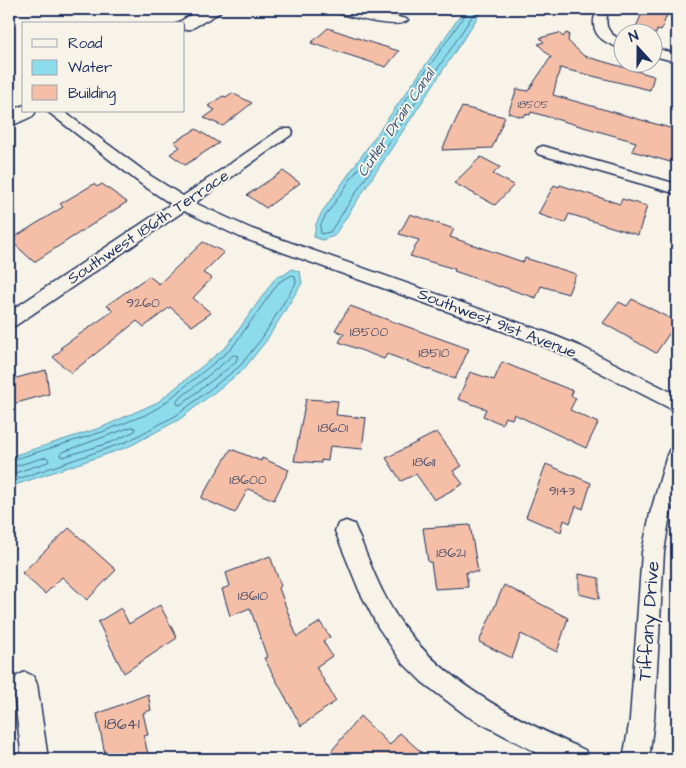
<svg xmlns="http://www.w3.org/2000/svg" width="686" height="768" font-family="'Architects Daughter',sans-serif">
	<rect width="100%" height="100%" fill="#f7f3e8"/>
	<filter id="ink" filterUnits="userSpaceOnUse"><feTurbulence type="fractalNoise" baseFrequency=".02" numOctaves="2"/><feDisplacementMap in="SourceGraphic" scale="10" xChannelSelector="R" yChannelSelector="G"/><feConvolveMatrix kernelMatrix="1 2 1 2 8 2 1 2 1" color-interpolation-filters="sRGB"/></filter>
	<g filter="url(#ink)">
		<path fill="#8ddceb" stroke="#5f97b3" d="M465 9H483L334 236 322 240 314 237 316 224 322 212Z
			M292 269 300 272 302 283 266 341 243 370 180 419 128 447 9 487V457L100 428 158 402 227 346 276 277 284 275Z"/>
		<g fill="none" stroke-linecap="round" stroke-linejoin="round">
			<path stroke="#497496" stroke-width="1" d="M469 9 326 215 320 226 321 234 330 232 477 9
				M234 355 238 356 235 363 180 405 177 404V401Z
				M132 427 135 428V431L112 442 63 457 60 456 61 453Z
				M9 461 102 432 145 415 161 406 231 349 279 282 292 275 295 276 296 283 262 338 240 366 177 415 126 442 9 482
				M9 468 46 457 49 459 48 462 9 475"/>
		</g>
		<path fill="#f4bfa6" stroke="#1b2f5e" d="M644 9H669L661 31 657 30 656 34 635 29Z
			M328 28 372 43 399 51 386 67 311 43Z
			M559 33 563 37 566 33 569 34 568 41 584 56 654 76 650 90 560 68 553 95 677 130V164L632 151 636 142 531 112 530 115 525 114 523 117 508 113 517 89 528 91 551 57 538 44 544 42 540 38Z
			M232 93 252 103 223 126 204 118 215 110 208 106 223 96 226 97Z
			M462 107 505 117 492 148 442 150Z
			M196 129 219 143 185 165 170 154 180 147 174 142Z
			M481 157 500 167 493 174 514 185 495 205 454 183Z
			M283 171 300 183 266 208 247 195Z
			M94 184 97 187 102 184 127 202 34 262 10 240 63 207 60 204Z
			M554 185 559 187 560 185 620 204 622 199 647 206 638 235 569 214 565 223 538 214Z
			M410 214 454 229 450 237 523 262 525 258 576 274 568 294 541 286 536 298 500 286V287L454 271 455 269 410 256 419 240 399 234Z
			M203 242 224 252 203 273 212 278 193 298 211 313 192 326 170 307 144 327 137 321 71 373 53 357 62 349 60 348 113 311 107 305 149 276 159 284Z
			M632 299 677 322 656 353 603 323 619 302 627 306Z
			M350 306 469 349 455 379 387 354 384 359 339 342 344 334 335 330Z
			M502 362 573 391 571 396 576 398 570 410 598 423 586 448 514 414 512 419 505 417 502 424 483 416 486 409 458 399 470 372 494 380Z
			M46 370 49 394 9 405V380Z
			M306 399 338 401 336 415 366 418 362 449 330 446 328 461 321 460V463L294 461Z
			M437 432 462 466 453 471 463 484 434 500 416 474 401 481 386 458Z
			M231 449 261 461 262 458 289 470 274 500 248 489 235 513 201 498Z
			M546 464 591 483 583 509 576 506 570 523 564 520 561 532 526 517Z
			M470 525 478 572H466L468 587 435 589 431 562H428L423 528Z
			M69 528 116 570 87 600 62 577 45 594 22 573Z
			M270 556 281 586 279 588 297 637 320 622 330 637 323 641 332 656 316 667 336 701 301 726 264 658 267 657 250 608 230 616 222 589 230 586 226 573Z
			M579 574 599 578V599L579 594Z
			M504 585 568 618 557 652 521 634 512 658 479 642Z
			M160 605 177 638 124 673 98 622 121 608 129 624Z
			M148 694 151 710 143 713 148 735 144 736 149 759H110L109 752 105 754 97 714Z
			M360 716 390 745 400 733 429 759H325Z"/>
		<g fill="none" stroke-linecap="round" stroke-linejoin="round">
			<g stroke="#1b2f5e" stroke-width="3">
				<path id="street" d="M332 9C341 8 404 16 408 20 398 31 348 16 334 12Z
					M597 9H609C603 25 607 34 624 41V49C602 43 587 33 597 9Z
					M654 48 677 54V62L654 56Z
					M47 111H63L151 176 183 196 281 129H291L293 132 291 135 195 203 252 229 548 333 582 347 677 395V412L570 357 536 343 240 237 184 211 15 326 9 328V312L171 204 141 184Z
					M543 146 677 184V194L538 154 536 151 538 148Z
					M677 446V490L670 514 664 552 654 719 649 759H623L630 719 642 552 650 514 667 455 670 449Z
					M346 521 354 524C368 557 380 594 402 624 447 686 517 719 585 750L589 759H549L467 716 422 682 402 662 378 627 359 590 335 531 338 524Z
					M25 672 33 676 37 684 48 759H22L13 684 17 676Z"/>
			</g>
			<g stroke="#1b2f5e" stroke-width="3">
				<path id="secondary" d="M200 9H222L219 13 191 29 184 30V24H176Z
					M24 105V111H36L33 116 9 127V112Z"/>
			</g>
			<use href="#street" fill="#f7f3e8" fill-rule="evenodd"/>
			<use href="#secondary" fill="#f7f3e8" fill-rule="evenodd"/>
		</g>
	</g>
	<g text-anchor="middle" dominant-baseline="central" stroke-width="4" stroke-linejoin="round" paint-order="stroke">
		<g font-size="11" fill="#515370">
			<text x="533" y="104">18505</text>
		</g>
		<g font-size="14" fill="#515370">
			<text x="143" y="303">9260</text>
			<text x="369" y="332">18500</text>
			<text x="434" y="353">18510</text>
			<text x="333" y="428">18601</text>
			<text x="424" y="462">18611</text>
			<text x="248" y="480">18600</text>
			<text x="562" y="491">9143</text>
			<text x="451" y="553">18621</text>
			<text x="253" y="596">18610</text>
		</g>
		<g font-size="15" font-style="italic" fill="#32527a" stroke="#f7f3e8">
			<text transform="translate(396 123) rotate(-56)">Cutler Drain Canal</text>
		</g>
		<g font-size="16" fill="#1b2f5e" stroke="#f7f3e8">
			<text transform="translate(148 227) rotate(-34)">Southwest 186th Terrace</text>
			<text transform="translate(497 323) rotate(21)">Southwest 91st Avenue</text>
		</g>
		<g font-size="16" fill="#515370">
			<text x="122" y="724">18641</text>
		</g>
		<g font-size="19" fill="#1b2f5e" stroke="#f7f3e8">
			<text transform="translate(649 621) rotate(-86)">Tiffany Drive</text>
		</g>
	</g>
	<rect width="686" height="768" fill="none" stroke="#f7f3e8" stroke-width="30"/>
	<rect x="15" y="15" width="656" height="738" fill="none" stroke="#1b2f5e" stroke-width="2" filter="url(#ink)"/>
	<rect x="22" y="22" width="162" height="90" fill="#f7f3e8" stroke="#9fa5b1"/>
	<rect x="32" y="39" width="25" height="8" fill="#f7f3e8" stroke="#9fa5b1"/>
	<text x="68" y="48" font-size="15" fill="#1b2f5e">Road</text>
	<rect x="32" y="60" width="25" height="15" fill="#8ddceb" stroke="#9fa5b1"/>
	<text x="68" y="72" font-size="15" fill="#1b2f5e">Water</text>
	<rect x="32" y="85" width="25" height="15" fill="#f4bfa6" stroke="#9fa5b1"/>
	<text x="68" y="98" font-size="15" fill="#1b2f5e">Building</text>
	<g transform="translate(638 48) rotate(339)"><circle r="24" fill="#f7f3e8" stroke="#9fa5b1"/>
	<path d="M0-4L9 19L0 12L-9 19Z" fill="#1b2f5e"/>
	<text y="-8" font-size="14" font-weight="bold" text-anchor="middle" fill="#1b2f5e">N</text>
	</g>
</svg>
